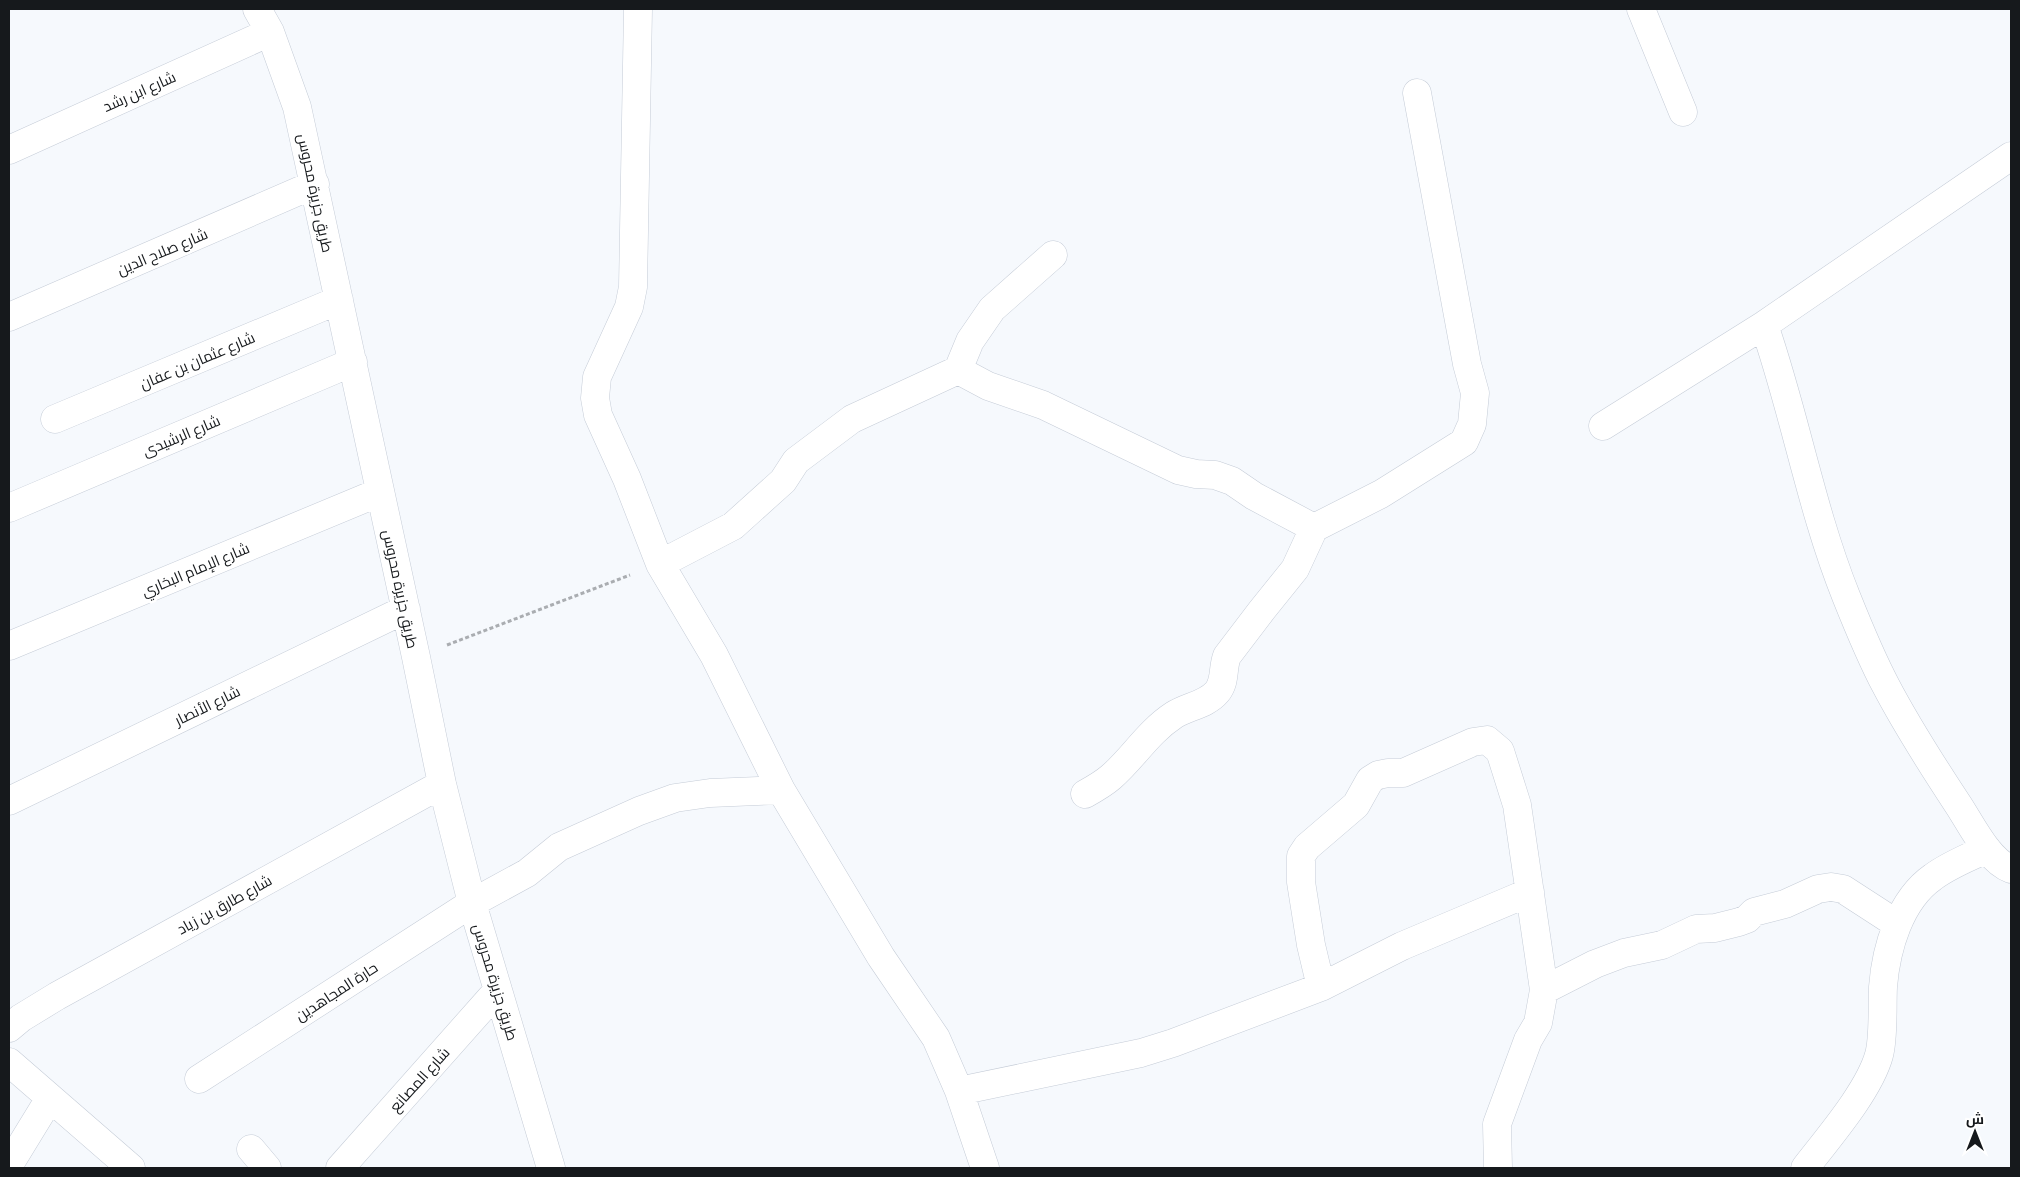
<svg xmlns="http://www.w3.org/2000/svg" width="2020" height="1177" font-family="Barlow,Cairo,sans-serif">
	<rect width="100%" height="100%" fill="#f6f9fd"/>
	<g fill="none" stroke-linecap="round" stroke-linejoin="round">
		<g stroke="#c5ccd7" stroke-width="29">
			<path id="minor" d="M257 9 270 32 297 107 416 657 442 784 472 903 551 1168
				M638 9 633 287 629 307 597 377 595 398 598 415 627 479 660 564 733 526 783 481 796 461 852 419 958 370 970 341 992 309 1053 255
				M1641 9 1683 112
				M9 150 270 32
				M9 317 315 184
				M1764 325C1795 414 1811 509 1846 596 1858 626 1871 658 1886 686 1907 726 1932 765 1957 803 1970 822 1988 861 2011 869
				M958 370 988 386 1043 405 1178 470 1196 474 1215 475 1232 481 1254 496 1314 528
				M55 419 339 300
				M1603 426 1764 325 2011 156
				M9 508 353 362
				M660 564 714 655 781 790 881 957 936 1038 959 1091 985 1168
				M9 646 380 492
				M1085 794C1094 789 1103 784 1111 777 1133 758 1148 732 1174 715 1188 706 1206 705 1217 692 1226 681 1222 669 1227 656L1262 610 1295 569 1314 528 1381 494 1464 442 1472 424 1475 393 1467 364 1417 93
				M9 801 406 609
				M1321 987 1311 945 1301 882V856L1307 847 1356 805 1370 780 1378 775 1388 773H1403L1473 742 1487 740 1500 751 1517 805 1544 990 1595 964 1624 953 1662 945 1696 929 1715 928 1739 922 1747 919 1754 912 1785 904 1818 889 1831 887 1843 889 1897 924
				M9 1028 21 1018 57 996 442 784
				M9 1062 131 1168
				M199 1079 472 903 527 873 559 847 639 811 675 798 710 793 781 790
				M959 1091 1141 1053 1173 1043 1321 987 1402 946 1530 892
				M251 1149 267 1168
				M9 1165 50 1098
				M340 1168 498 990
				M1498 1168 1497 1124 1528 1040 1538 1023 1544 990
				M1805 1168C1828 1138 1869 1091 1879 1055 1884 1037 1882 1006 1883 987 1886 948 1900 900 1933 877 1949 865 1969 857 1987 849"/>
		</g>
		<path stroke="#aaadb1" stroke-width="3" stroke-dasharray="4 2.5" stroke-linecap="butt" d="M447 645 630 575"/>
		<use href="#minor" stroke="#fff" stroke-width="28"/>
	</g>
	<g text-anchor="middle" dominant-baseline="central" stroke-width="5" stroke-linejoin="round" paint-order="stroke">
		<g font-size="15" fill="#16191c" stroke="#fff">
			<text transform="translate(139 91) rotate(-24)">شارع ابن رشد</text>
			<text transform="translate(316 193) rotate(78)">طريق جزيرة محروس</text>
			<text transform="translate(162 251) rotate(-23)">شارع صلاح الدين</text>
			<text transform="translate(197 360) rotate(-23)">شارع عثمان بن عفان</text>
			<text transform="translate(181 435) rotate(-23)">شارع الرشيدى</text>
			<text transform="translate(195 569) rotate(-23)">شارع الإمام البخاري</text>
			<text transform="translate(401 589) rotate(78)">طريق جزيرة محروس</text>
			<text transform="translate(207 705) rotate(-26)">شارع الأنصار</text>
			<text transform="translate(224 904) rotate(-29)">شارع طارق بن زياد</text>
			<text transform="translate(496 982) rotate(73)">طريق جزيرة محروس</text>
			<text transform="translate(336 991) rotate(-33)">حارة المجاهدين</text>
			<text transform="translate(419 1079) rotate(-48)">شارع المصانع</text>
		</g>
	</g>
	<rect width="2020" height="1177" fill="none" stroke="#16191c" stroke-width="20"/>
	<g transform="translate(1975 1132)" stroke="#ffffff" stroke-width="4" paint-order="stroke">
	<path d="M0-4L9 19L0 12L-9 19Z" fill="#16191c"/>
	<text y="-8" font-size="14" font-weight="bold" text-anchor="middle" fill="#16191c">ش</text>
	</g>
</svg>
